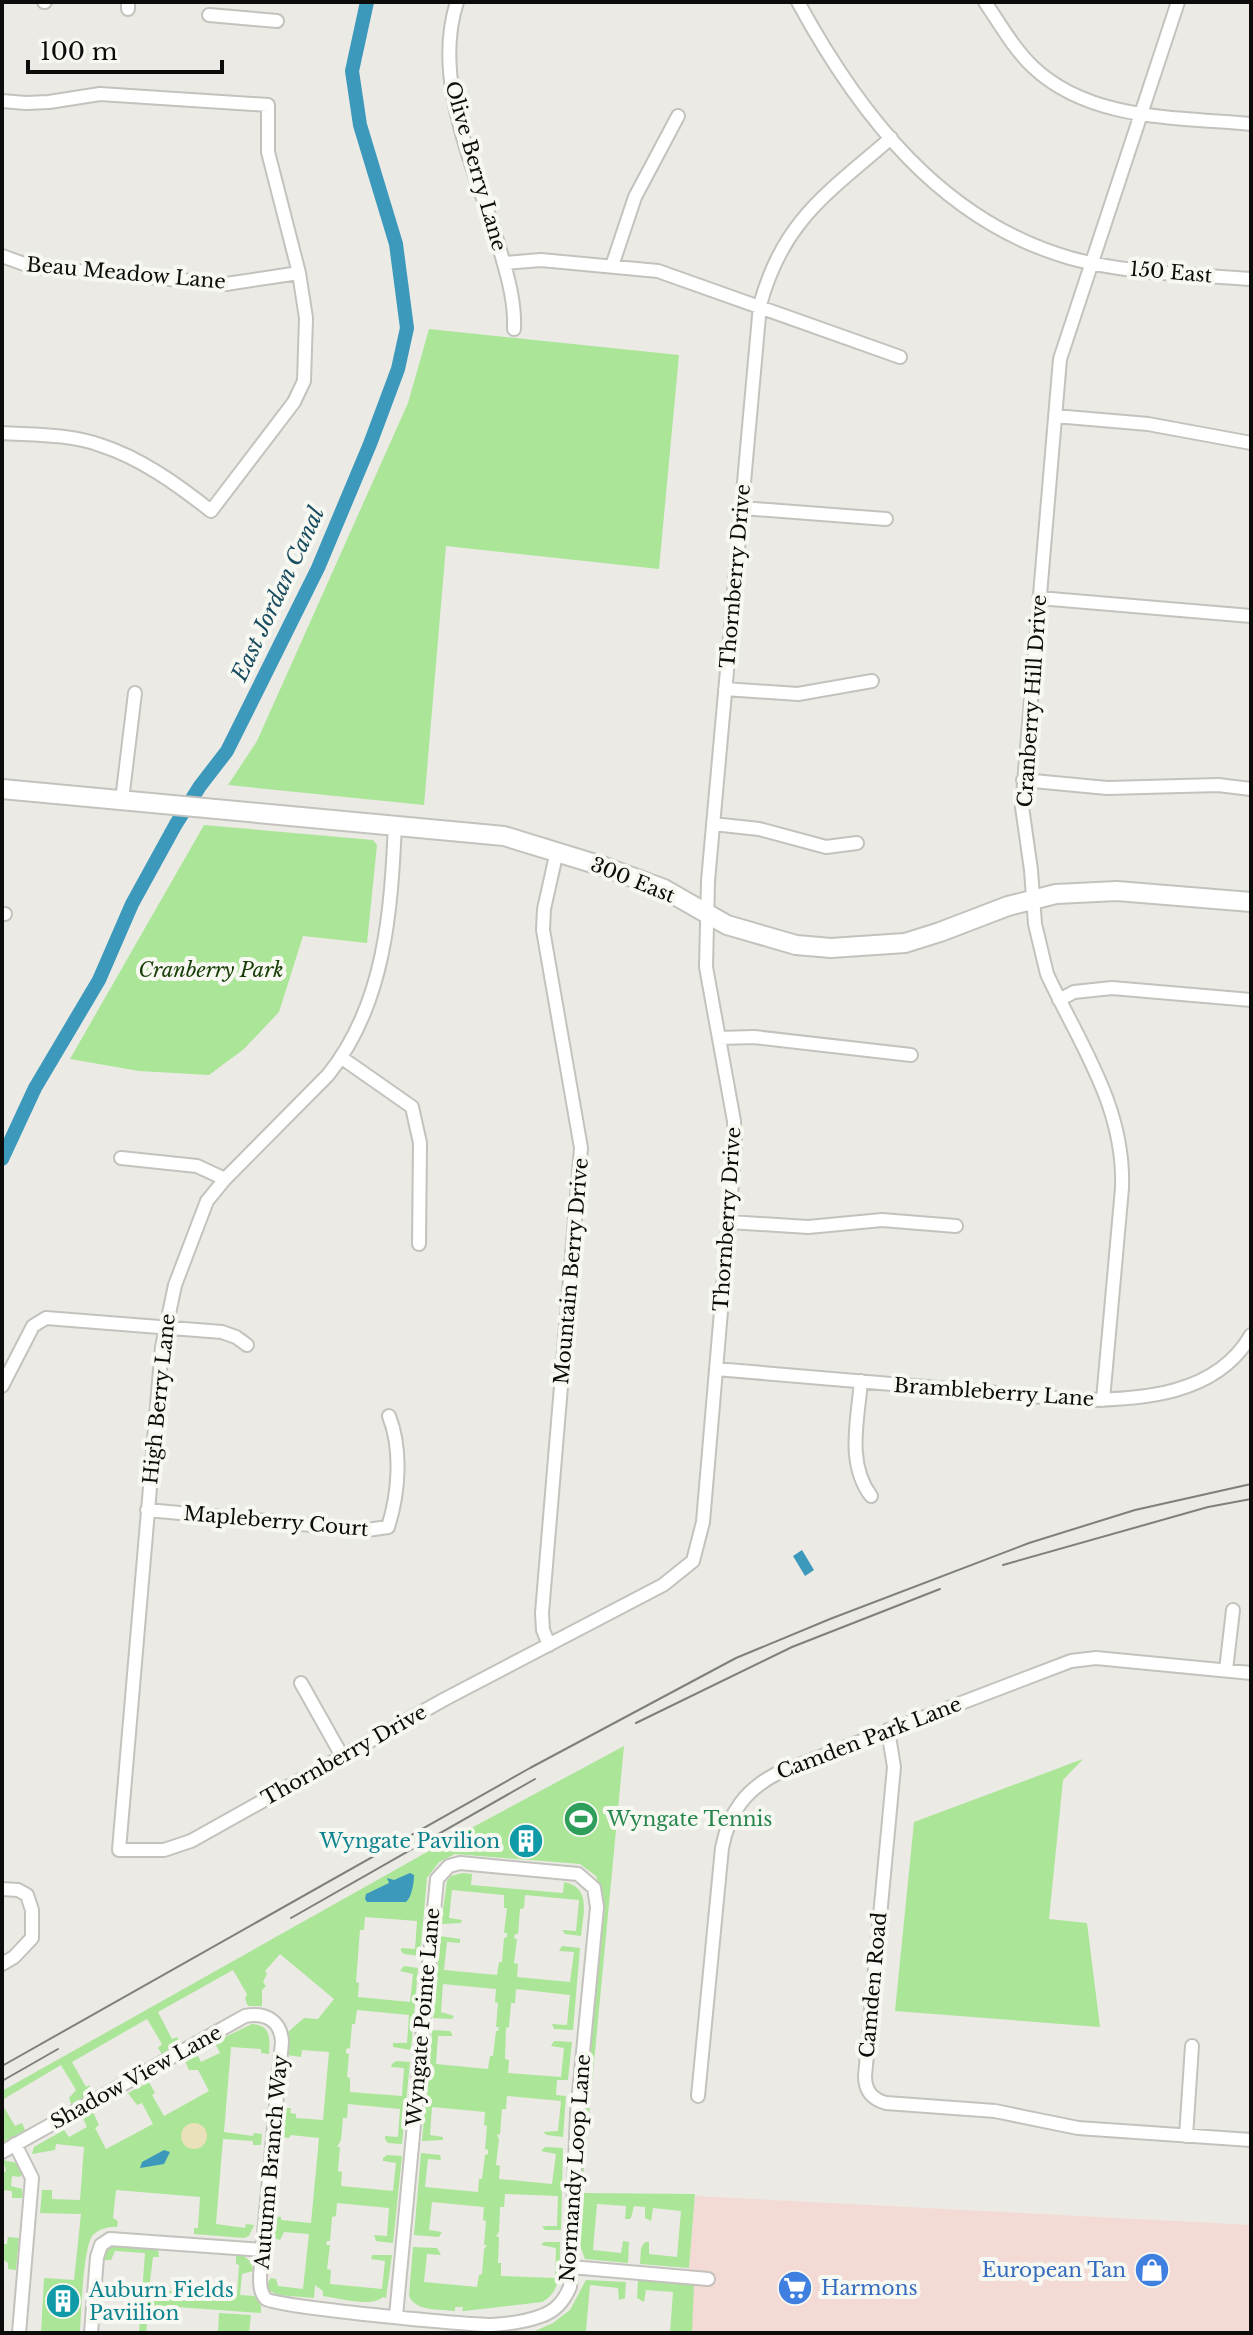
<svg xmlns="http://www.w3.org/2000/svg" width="1253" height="2335" font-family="'Libre Baskerville',serif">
	<rect width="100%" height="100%" fill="#ebeae5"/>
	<path fill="#f4dad4" d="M695 2196 1251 2225V2333H691L687 2296Z"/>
	<path fill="#abe597" d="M429 329 679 355 659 569 446 546 424 805 228 785 257 741 408 403Z
		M204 825 373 840 377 845 367 943 303 936 279 1012 244 1049 209 1075 139 1071 70 1059Z
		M624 1746 582 2189 585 2114 603 1899 596 1876 580 1864 455 1854 439 1862 427 1878 420 1956 404 1954 401 1951V1948L415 1949 417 1921 365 1917 364 1930H360L356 1982 359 1983 358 1997 410 2002 413 1974 400 1971 404 1966 418 1968 411 2050 393 2047V2043H407L409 2015 357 2010 355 2024H352L350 2048 346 2049V2053L349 2054 347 2077 350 2078V2092L402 2096 404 2068 391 2067 392 2064 396 2061 410 2062 402 2144 388 2143 385 2139V2136L398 2137 400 2109 348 2104 347 2118H343L341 2140 337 2147H340L338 2171 342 2172 341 2186 393 2191 396 2163 383 2161V2158L387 2155 402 2156 393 2243 376 2241 374 2235 387 2236 389 2208 337 2203 336 2216 332 2217 330 2241H327L326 2245H330L327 2269 331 2270 330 2284 382 2289 385 2261 371 2259 372 2255H392L386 2298 383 2297C370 2308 340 2298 323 2296V2291L315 2285 314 2298 278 2295 268 2290 267 2284 271 2278 276 2279 278 2286 303 2289 309 2234 284 2232 280 2240 271 2237 273 2216 281 2217V2220L311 2223 319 2138 291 2135 289 2138 280 2137 282 2108H291L290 2113 296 2114V2118L323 2120 329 2052 302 2050 301 2057 287 2055 288 2032 304 2018 318 2019 334 1999 280 1954 265 1971 267 1974 263 1982 266 1986 262 1990V2006H248L245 1999 247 1994 233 1970 158 2012 172 2039 177 2037 180 2044 162 2054 158 2048 162 2044 147 2019 72 2062 86 2087 89 2085 93 2092 71 2104 69 2098 76 2090 61 2065 2 2100V2091L436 1847Z
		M1083 1759 1063 1780 1049 1919 1087 1923 1100 2027 895 2011 914 1822Z
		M463 1873 472 1874 471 1885 563 1893 564 1882C592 1887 583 1915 581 1936L565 1934 562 1930 576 1931 579 1900 525 1895 524 1908 520 1909 518 1934H515L514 1938 517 1939 514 1963 518 1964 517 1977 570 1982 574 1952 559 1951 562 1946 580 1948 573 2030 554 2029 552 2024 567 2025 570 1995 516 1989 515 2003H511L509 2027 506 2028 505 2059 509 2060 508 2073 561 2077 564 2048 551 2046 554 2041 572 2042 568 2080H557L556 2095 566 2096 563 2137 547 2135 543 2132 558 2131 561 2101 507 2096 506 2109H502L500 2134 497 2135 499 2139 496 2165 500 2166 499 2179 552 2184 556 2154 541 2151 545 2147 563 2148 561 2230H545L542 2226H557L558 2196 505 2194 504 2207H500L499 2232 496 2236 499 2237 498 2263H501V2276L555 2278 556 2248 541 2245 544 2242H560C559 2263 564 2291 542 2302L464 2311H462L463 2307H455V2311C440 2309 416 2312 409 2296L413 2247 437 2248 441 2255 427 2254 424 2282 477 2287 479 2275 482 2274 484 2249 487 2245H484L486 2221 483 2220 484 2207 432 2202 429 2230 442 2232 439 2237 414 2235 421 2153 440 2155 441 2160 428 2159 425 2187 478 2192 479 2179H482L485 2155 488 2154V2150L485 2149 487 2126 484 2125 485 2112 432 2107 430 2135 443 2137V2140L422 2141 432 2030 450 2031 452 2034V2036H438L436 2064 488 2069 490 2056H493L496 2031H498L499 2027H496L498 2003 495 2002 496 1989 443 1984 441 2012 454 2016 452 2019 433 2018 440 1936 460 1939V1943L447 1942 444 1970 497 1975 499 1962H502L504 1938 507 1937V1933H504L507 1908H504V1895L452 1890 449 1918 462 1920 461 1923 441 1924 447 1881 451 1876Z
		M252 2024C271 2025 270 2038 269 2054L261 2053V2049L231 2047 224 2132 253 2136 254 2133 262 2134 261 2145H253V2141L223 2139 216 2224 245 2228 246 2224 254 2225 249 2236 244 2238 194 2234V2228H198L200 2197 116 2190 113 2218 118 2221 117 2227C108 2227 100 2228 93 2235 83 2246 81 2315 80 2333H41L44 2278 74 2280 81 2214 40 2213 42 2190H52V2199L80 2200 84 2147 56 2144 55 2150 32 2154 34 2147 64 2130 69 2137 87 2127 83 2118 93 2112 99 2125 95 2128 106 2149 153 2124 142 2103 137 2105 128 2093 149 2082 155 2093 152 2095 164 2116 209 2091 198 2070H189L185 2061 197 2054 201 2062 220 2053 216 2045 219 2040Z
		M2 2104 15 2126 22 2123 25 2130 2 2143Z
		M3 2160 17 2163 22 2174 20 2177 12 2176 11 2186 22 2189 23 2198H12V2191L2 2190V2174L6 2171Z
		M584 2193 695 2194 689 2268 640 2264 641 2248 645 2242H649V2254L677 2257 681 2211 653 2208 651 2221 645 2218V2207L634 2206 631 2218 629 2219H625L626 2206 597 2204 593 2250 621 2253 623 2241 629 2242 628 2263 585 2259 579 2243Z
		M8 2237 19 2238 16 2270 8 2269V2263L2 2259V2244H7Z
		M112 2245 158 2248 159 2257H153L149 2290 237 2295 239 2265 236 2264V2255L244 2256 252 2263 253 2271 242 2274 240 2295 255 2296 261 2306V2313L149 2305 146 2333H139L145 2253 115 2251 111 2260H103L106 2251Z
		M586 2280 626 2282 625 2298 619 2300 618 2288 590 2285 586 2331 600 2333H535V2331L553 2323 570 2310Z
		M638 2280 694 2284 692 2333H670L673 2292 646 2290 644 2302 637 2298Z
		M219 2313 251 2315 249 2333H218Z"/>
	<path fill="#eae1bb" d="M181 2136a13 13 0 1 1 26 0a13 13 0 1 1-26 0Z"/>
	<path fill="#3c99bb" d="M802 1550 814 1570 805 1576 793 1556Z
		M410 1873 414 1875C414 1882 412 1897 406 1902H367L365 1899 366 1894 389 1883 387 1878 394 1880Z
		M164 2150 170 2152 164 2164 140 2168 142 2162Z"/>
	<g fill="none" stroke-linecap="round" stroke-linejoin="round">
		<path stroke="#3c99bb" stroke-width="14" d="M2 1159 35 1088 99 980 132 904 176 824 200 786 227 751 318 568 370 444 398 369 407 328 396 244 360 125 352 71 367 2"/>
		<g stroke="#c3c2bd" stroke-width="16">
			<path id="street" d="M44 2H45
				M457 2C430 85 480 177 502 257 509 281 515 304 514 329
				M798 2C859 114 941 221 1070 258 1127 274 1191 274 1251 279
				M985 2C1000 24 1014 49 1033 67 1090 121 1177 117 1251 124
				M128 9V2
				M209 15 277 21
				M2 101 26 103 49 102 100 94 268 105V152L299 273 306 318 304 381 294 402 211 511C178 485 141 458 100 445 70 434 34 435 2 433
				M2 256 27 265 45 268 226 284 299 273
				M504 263 541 260 658 271 900 357
				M612 266 635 197 678 116
				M1055 416 1148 424 1251 443
				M741 508 886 519
				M1039 598 1251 616
				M725 689 798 694 872 681
				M1023 780 1107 788 1218 785 1251 789
				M122 800 135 693
				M395 824C391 912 385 1004 328 1075L225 1179 207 1201 175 1285 162 1347 119 1850H164L191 1841 445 1699 663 1585 693 1561 703 1522 735 1147 734 1121 706 967 708 881 760 305C783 220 828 193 891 138
				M713 824 759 829 826 847 857 843
				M2 914H5
				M1059 1000 1074 992 1112 988 1251 1000
				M719 1038 754 1037 911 1055
				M342 1058 412 1107 420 1143 419 1244
				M121 1158 197 1166 225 1179
				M729 1222 808 1227 882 1220 956 1226
				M716 1369 1079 1400C1141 1400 1217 1395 1251 1335
				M861 1381C858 1419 846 1463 871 1496
				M2 1386 33 1326 46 1318 222 1332 236 1337 247 1345
				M1103 1400 1122 1188C1125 1107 1080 1045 1047 974L1035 924 1031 870 1022 807 1060 359 1178 2
				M147 1510 367 1530 388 1527C399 1493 402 1449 389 1416
				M549 1645 543 1630 542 1613 581 1148 543 930 544 909 557 851
				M1226 1670 1233 1610
				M301 1683 342 1756
				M888 1730 894 1767 865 2076C865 2091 872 2099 886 2103L995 2111 1078 2128 1251 2140
				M2 1889 18 1890 27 1895 32 1910V1938L14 1957 2 1964
				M698 2096 722 1848C729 1812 746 1789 778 1773L1071 1661 1096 1658 1251 1673
				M1186 2136 1192 2046
				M15 2144 32 2178 19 2333
				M2 2152 245 2016C266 2012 281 2021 282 2042L260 2276C260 2284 260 2293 266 2299 275 2307 469 2325 492 2325 508 2324 525 2322 541 2316 556 2311 564 2301 570 2287L577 2114 597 1907 594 1888 578 1874 460 1863 449 1866 437 1879 396 2316
				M571 2267 708 2279
				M91 2333 97 2257 101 2245 110 2239 263 2250"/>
		</g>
		<g stroke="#c3c2bd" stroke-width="22">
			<path id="secondary" d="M2 789 504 836 602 866 664 889 727 925 796 945 831 948 905 943 940 932 1008 906 1056 894 1117 891 1251 902"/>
		</g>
		<use href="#street" stroke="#fff" stroke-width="12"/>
		<use href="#secondary" stroke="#fff" stroke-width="18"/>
		<path stroke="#7f7f7b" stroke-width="2" d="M1003 1565 1208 1507 1251 1499
			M636 1723 792 1647 940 1589
			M291 1918 535 1779
			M2 2066 530 1768 736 1658 830 1619 1029 1543 1135 1510 1251 1484
			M2 2081 58 2049"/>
	</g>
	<defs>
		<g id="stadium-disc" transform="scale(1.8)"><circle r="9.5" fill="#2e9e5b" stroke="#f8f8f2"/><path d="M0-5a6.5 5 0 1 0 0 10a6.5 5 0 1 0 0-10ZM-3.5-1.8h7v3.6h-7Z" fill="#fff"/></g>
		<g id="building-disc" transform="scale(1.8)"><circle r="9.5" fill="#0f9aa8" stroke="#f8f8f2"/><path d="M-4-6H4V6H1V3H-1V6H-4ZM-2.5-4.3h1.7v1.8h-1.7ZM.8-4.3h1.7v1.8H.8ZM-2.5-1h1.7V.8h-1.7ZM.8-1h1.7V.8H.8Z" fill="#fff"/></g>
		<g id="shop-disc" transform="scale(1.8)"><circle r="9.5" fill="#3f7fe0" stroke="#f8f8f2"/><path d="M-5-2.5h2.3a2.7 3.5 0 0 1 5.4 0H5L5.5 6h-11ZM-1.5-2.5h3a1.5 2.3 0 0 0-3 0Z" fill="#fff"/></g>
		<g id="supermarket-disc" transform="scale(1.8)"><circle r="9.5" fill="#3f7fe0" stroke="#f8f8f2"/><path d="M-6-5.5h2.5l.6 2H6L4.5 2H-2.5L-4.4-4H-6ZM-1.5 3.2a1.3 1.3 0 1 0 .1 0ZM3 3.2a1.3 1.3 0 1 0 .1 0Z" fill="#fff"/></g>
	</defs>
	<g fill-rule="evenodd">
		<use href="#stadium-disc" x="581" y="1819"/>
		<use href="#building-disc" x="526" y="1841"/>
		<use href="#shop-disc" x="1152" y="2270"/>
		<use href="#supermarket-disc" x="795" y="2288"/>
		<use href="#building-disc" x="63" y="2301"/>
	</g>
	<g text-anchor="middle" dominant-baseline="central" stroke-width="8" stroke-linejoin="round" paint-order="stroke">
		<g font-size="20" fill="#0c0c0a" stroke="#f8f8f2">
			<text transform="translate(476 166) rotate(74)">Olive Berry Lane</text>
			<text transform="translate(1171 272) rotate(5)">150 East</text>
			<text transform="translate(126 273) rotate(5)">Beau Meadow Lane</text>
			<text transform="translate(735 576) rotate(-85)">Thornberry Drive</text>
			<text transform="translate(1032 701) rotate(-86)">Cranberry Hill Drive</text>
			<text transform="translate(633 880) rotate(22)">300 East</text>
			<text transform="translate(727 1219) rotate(-86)">Thornberry Drive</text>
			<text transform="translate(571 1271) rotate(-85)">Mountain Berry Drive</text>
			<text transform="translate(994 1392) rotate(4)">Brambleberry Lane</text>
			<text transform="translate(159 1399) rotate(-84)">High Berry Lane</text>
			<text transform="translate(276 1521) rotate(5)">Mapleberry Court</text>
			<text transform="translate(869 1738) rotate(-21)">Camden Park Lane</text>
			<text transform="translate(344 1755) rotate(-29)">Thornberry Drive</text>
			<text transform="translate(873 1985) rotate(-85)">Camden Road</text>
			<text transform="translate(423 2017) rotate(-85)">Wyngate Pointe Lane</text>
			<text transform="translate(136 2077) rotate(-29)">Shadow View Lane</text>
			<text transform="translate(271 2162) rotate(-85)">Autumn Branch Way</text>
			<text transform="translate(575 2168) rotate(-86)">Normandy Loop Lane</text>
		</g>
		<g font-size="20" font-style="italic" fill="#163d05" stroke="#f8f8f2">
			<text x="211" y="970">Cranberry Park</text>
		</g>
		<g font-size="20" fill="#27864d" stroke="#f8f8f2" text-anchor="start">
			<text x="607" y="1819">Wyngate Tennis</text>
		</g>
		<g font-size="20" fill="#0d838f" stroke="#f8f8f2" text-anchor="end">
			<text x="500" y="1841">Wyngate Pavilion</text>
			<text x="89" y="2290" text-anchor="start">Auburn Fields<tspan x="89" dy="23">Paviilion</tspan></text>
		</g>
		<g font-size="20" fill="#366cbe" stroke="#f8f8f2" text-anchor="end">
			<text x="1126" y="2270">European Tan</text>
			<text x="821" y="2288" text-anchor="start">Harmons</text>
		</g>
		<g font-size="22" font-style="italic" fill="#184c5e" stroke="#f8f8f2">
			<text transform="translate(278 594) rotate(-65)">East Jordan Canal</text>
		</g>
	</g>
	<rect width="1253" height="2335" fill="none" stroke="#0c0c0a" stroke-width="8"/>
	<path d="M28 60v12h194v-12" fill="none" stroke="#0c0c0a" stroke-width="4"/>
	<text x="40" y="60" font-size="24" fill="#0c0c0a" stroke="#f8f8f2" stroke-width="6" paint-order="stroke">100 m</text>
</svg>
